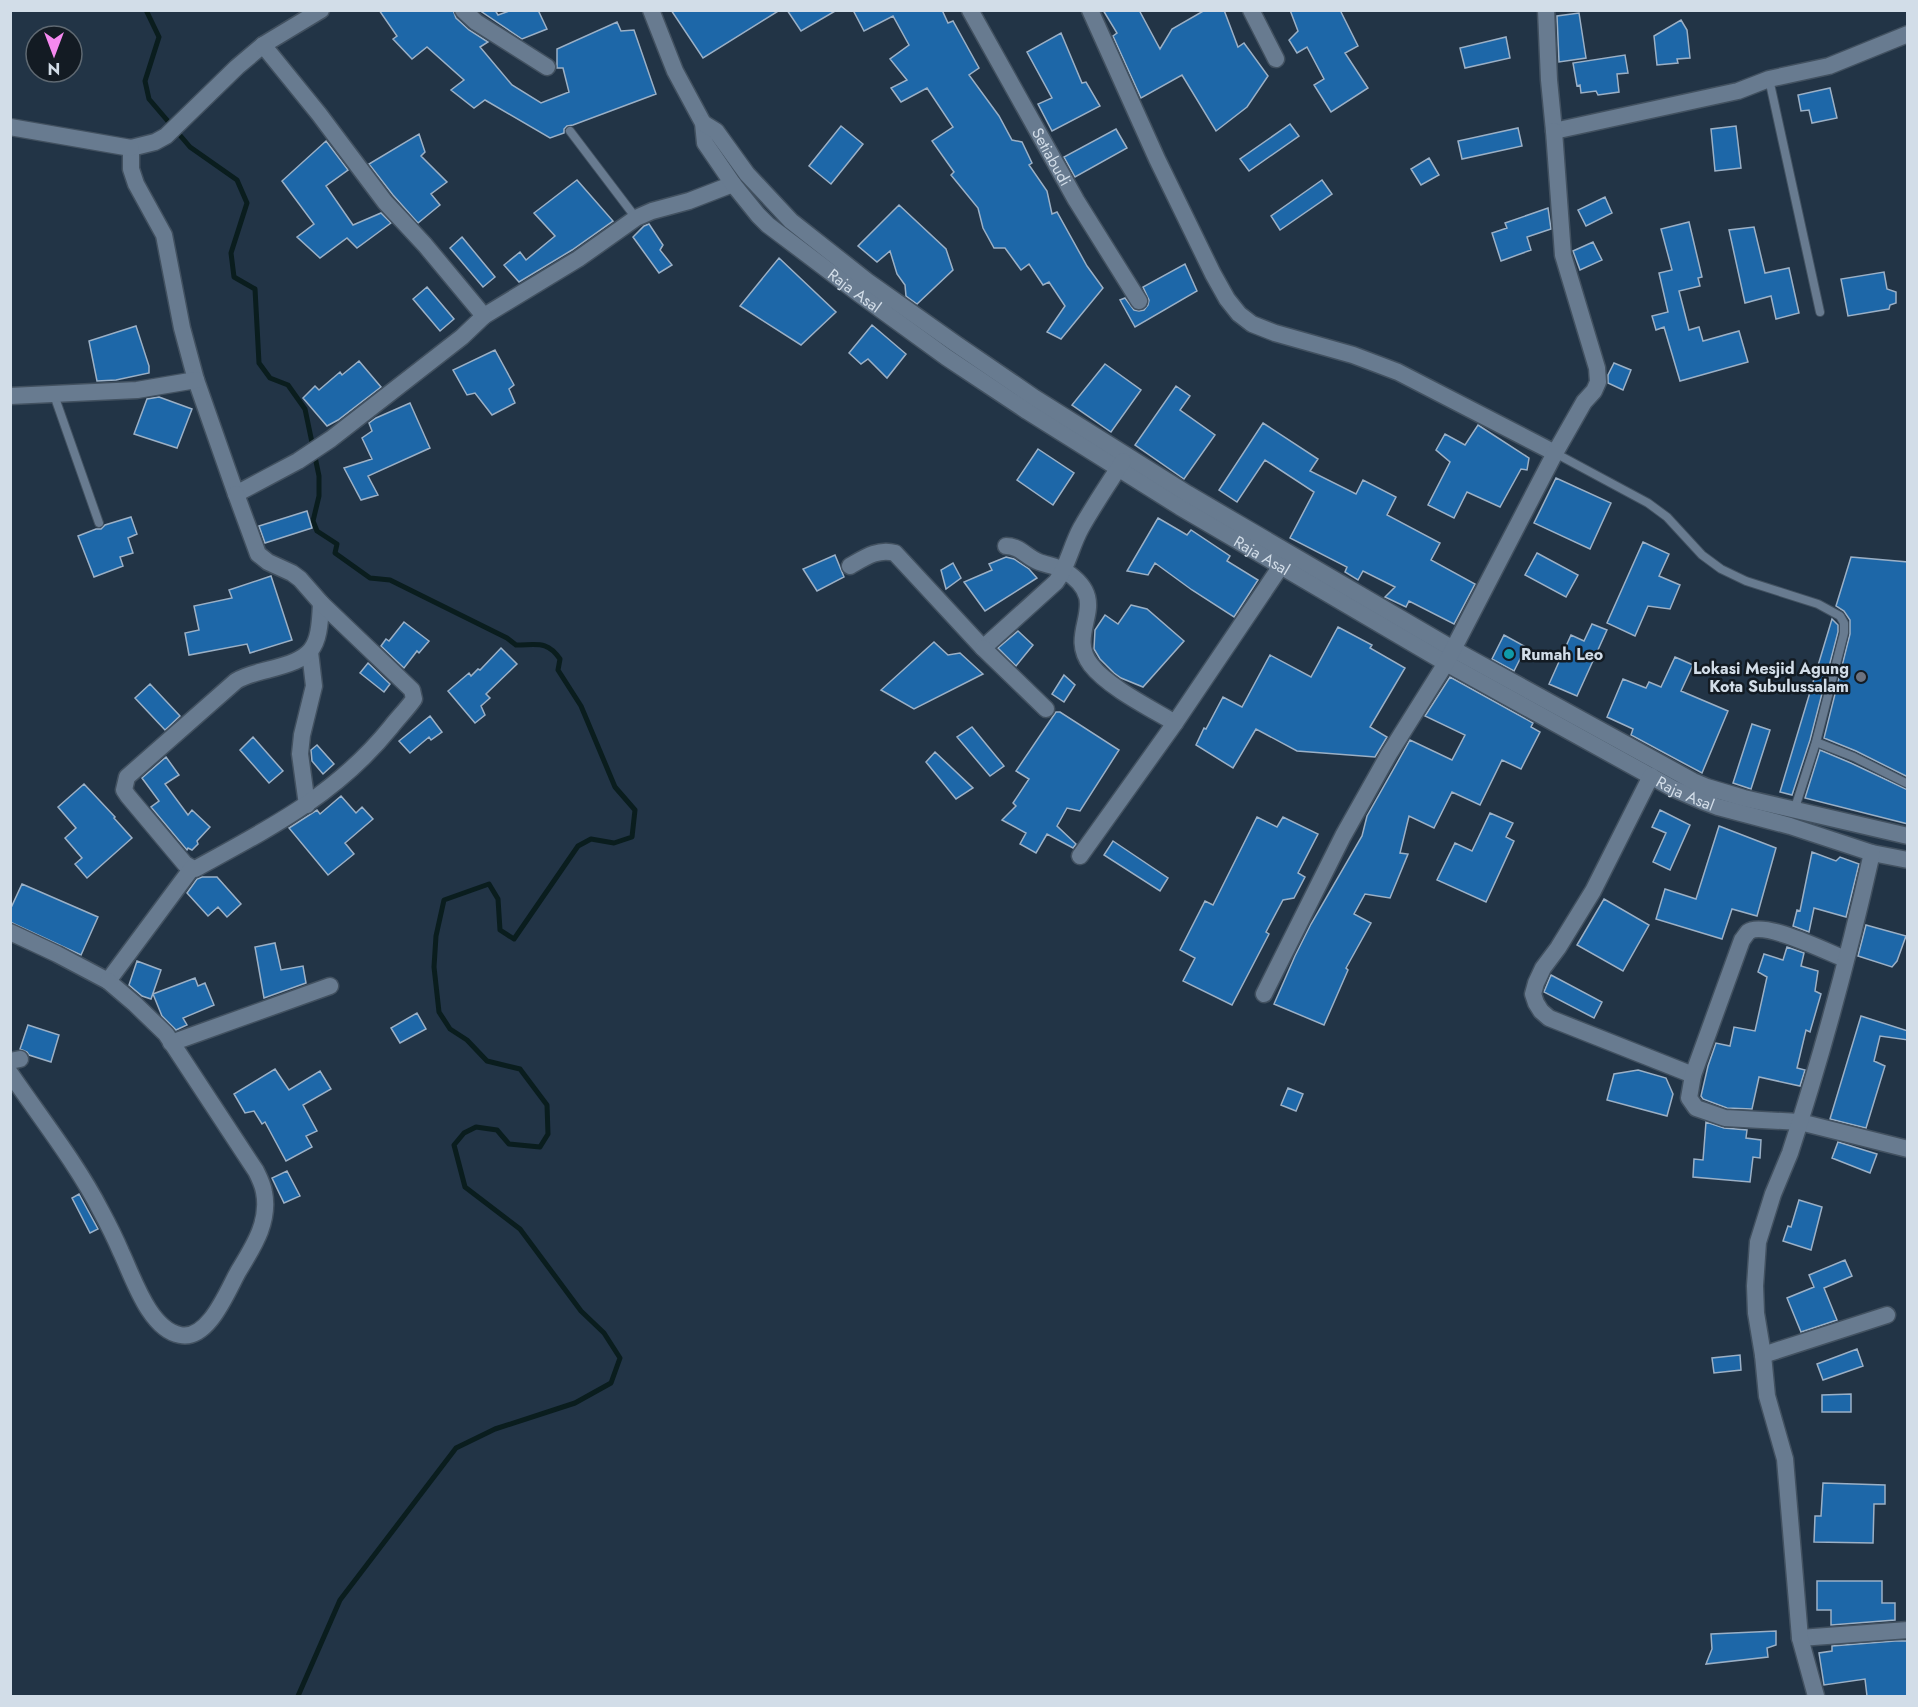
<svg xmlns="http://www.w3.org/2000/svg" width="1918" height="1707" font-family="Jost,sans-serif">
	<rect width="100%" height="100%" fill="#223446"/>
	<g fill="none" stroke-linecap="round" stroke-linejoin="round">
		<path stroke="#0a1d1e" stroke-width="5" d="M146 10 159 37 145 81 149 99 190 147 237 180 247 203 231 253 234 277 255 289 259 363 270 378 288 385 305 409 319 476V496L313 521 317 531 337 544 335 553 370 578 390 580 507 638 516 645C537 645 547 640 560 659L558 670 581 706 615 787 635 810 632 837 614 843 591 839 578 846 514 939 500 930 498 899 489 884 444 900 436 936 434 967 439 1012 450 1029 467 1040 487 1061 520 1069 547 1105 548 1134 540 1147 509 1144 497 1130 476 1127 464 1133 454 1145 465 1187 520 1229 581 1311 604 1333 620 1358 611 1383 575 1403 495 1429 456 1448 340 1600 298 1696"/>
	</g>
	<path fill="#1d67a8" stroke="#9bb0c6" stroke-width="1.5" d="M379 10H453L456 18 469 30 488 42 480 47 512 85 541 103 569 92 563 68H557V49L617 22 621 31 634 30 656 94 573 125 567 126 564 129V133L550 138 485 100 474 108 451 90 464 80 427 47 412 59 393 39 397 36Z
		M479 10H495L498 15 512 10H538L547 29 522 39Z
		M671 10H780L703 58Z
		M787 10H837L801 31Z
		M853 10H942L948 23 953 21 979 68 969 75 999 116 1012 140 1022 142 1032 163 1029 165 1047 191 1052 214 1057 212 1087 266 1103 288 1061 339 1047 332 1065 306 1049 282 1043 285 1029 264 1021 270 1005 248H994L983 228 978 208 951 175 954 172 932 141 953 127 927 88 901 102 891 88 907 80 890 59 909 45 893 16 864 31Z
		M1103 10H1139L1160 49 1172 29 1205 10H1224L1238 47 1244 43 1268 76 1247 107 1216 131 1182 75 1141 98 1113 36 1117 33Z
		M1290 10H1340L1358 46 1345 53 1368 88 1331 112 1314 85 1324 79 1307 47 1297 53 1289 40 1298 31Z
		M1579 13 1586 58 1559 62 1557 16Z
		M1681 20 1687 30 1690 58 1677 59 1678 63 1657 65 1654 36Z
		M1061 33 1082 83 1086 82 1100 106 1052 131 1038 104 1052 98 1027 52Z
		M1506 37 1510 58 1465 68 1460 48Z
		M1625 55 1628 73 1617 74 1619 92 1598 95 1596 91 1581 93 1580 85 1577 86 1573 63Z
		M1830 88 1837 118 1812 123 1809 110 1801 111 1798 95Z
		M1290 124 1299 136 1249 171 1240 159Z
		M841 126 863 144 831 184 809 166Z
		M1736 126 1741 168 1715 171 1711 129Z
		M1518 128 1522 146 1462 159 1458 141Z
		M1116 129 1127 148 1075 177 1064 157Z
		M419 134 425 152 421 156 447 182 431 194 440 205 418 223 393 195 369 164Z
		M326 141 348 170 326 186 353 225 381 213 391 223 357 248 347 238 320 258 297 237 314 224 282 181Z
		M1429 158 1439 175 1421 185 1411 169Z
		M577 180 613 221 572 250 519 282 504 265 520 252 526 260 555 236 534 213Z
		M1322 180 1332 194 1280 230 1271 216Z
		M1605 197 1612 213 1586 226 1578 210Z
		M899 205 946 249 953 270 917 304 906 296 905 285 897 274 890 251 877 262 858 246Z
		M1548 208 1551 229 1527 237 1531 250 1501 261 1492 233 1507 228 1505 223Z
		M1689 222 1702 277 1698 278 1700 286 1679 291 1689 330 1699 327 1703 341 1739 331 1748 362 1680 381 1664 327 1656 330 1652 316 1668 312 1659 273 1672 270 1661 229Z
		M649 224 663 245 660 250 672 265 659 273 633 237 644 226Z
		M1754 227 1765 273 1789 268 1799 313 1776 319 1771 296 1745 303 1729 230Z
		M462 237 495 277 483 287 450 248Z
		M1593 242 1602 260 1580 270 1573 251Z
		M779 258 836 312 801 345 740 306Z
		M1185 264 1197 291 1135 327 1120 300 1125 298 1134 310 1139 311 1144 310 1148 305 1149 300 1143 287Z
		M1884 272 1887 289 1896 292V303L1890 305 1889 309 1848 316 1841 279Z
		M427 287 454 319 440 331 413 299Z
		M872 325 906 354 887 378 868 359 861 364 849 353Z
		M136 326 149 366V373L116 380 97 381 89 341Z
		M495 350 514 385 509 389 515 403 492 415 475 393 467 395 453 370Z
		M359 361 381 387 338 420 327 426 303 398 315 386 319 390 340 372 342 375Z
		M1614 363 1631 370 1623 390 1608 383V375Z
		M1105 364 1141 390 1111 432 1072 405Z
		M1176 386 1190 396 1180 410 1215 435 1184 479 1135 445Z
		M159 397 192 409 177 448 134 434 147 399Z
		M410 403 430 448 368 476 378 495 361 500 344 468 372 459 362 438 372 431 369 423 376 418Z
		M1263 423 1318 459 1310 471 1356 494 1363 480 1396 497 1387 515 1440 543 1431 560 1475 584 1454 624 1409 601 1406 607 1385 597 1395 587 1363 571 1358 580 1345 572 1347 567 1290 538 1314 492 1265 460 1237 502 1219 490Z
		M1478 425 1529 458 1527 470 1521 469 1500 507 1467 492 1454 518 1428 505 1450 462 1436 450 1445 434 1465 445Z
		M1038 449 1074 473 1053 505 1017 480Z
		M1556 478 1611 503 1590 549 1534 523Z
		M307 511 312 528 265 543 259 526Z
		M131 517 137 534 128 538 133 553 120 557 123 566 94 577 78 536 96 529H101L105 525Z
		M1158 518 1187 535 1191 530 1230 556 1227 561 1258 580 1234 617 1192 590 1155 563 1148 575 1127 571Z
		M1643 542 1669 554 1659 576 1680 585 1670 609 1648 606 1635 636 1607 623Z
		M1537 553 1578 575 1566 597 1525 575Z
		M835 555 844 577 817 591 803 569Z
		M1006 557 1014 559 1029 569 1037 578 985 611 964 582 992 570 989 564Z
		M1851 557 1908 562V777L1856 751 1824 738 1850 634V620L1844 611 1836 606Z
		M953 563 961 578 946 589 941 570Z
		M271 576 292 640 250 653 247 644 189 655 185 633 199 630 194 606 232 598 229 590Z
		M1131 605 1147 609 1184 641 1143 687 1121 678 1114 673 1100 659 1094 649 1095 630 1105 615 1118 624Z
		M1832 619 1838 625V632L1810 740 1792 795 1780 792Z
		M404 622 429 641 419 653 417 651 404 668 381 646 386 639 389 641Z
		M1592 624 1607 630 1577 696 1549 684 1571 635 1584 641Z
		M1338 627 1372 645 1370 648 1405 668 1370 727 1387 737 1375 757 1297 751 1256 729 1233 768 1196 745 1204 728 1206 729 1223 697 1242 707 1270 655 1311 677Z
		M1018 631 1033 645 1016 666 998 648Z
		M1504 635 1526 647 1514 671 1492 659Z
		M934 642 948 655 960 653 983 674 914 709 881 690Z
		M501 648 517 664 486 694 490 698 481 706 485 715 475 723 448 691 469 673 471 676 478 669 480 670Z
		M1675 657 1693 665 1681 691 1728 711 1702 773 1631 735 1633 729 1607 717 1623 679 1646 688 1649 682 1661 687Z
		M368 663 390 684 384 692 360 673Z
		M1064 675 1075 685 1064 702 1052 694Z
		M1450 677 1533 723 1531 727 1540 732 1521 769 1502 760 1480 805 1452 792 1434 828 1409 816 1400 853 1408 854 1390 898 1365 894 1354 914 1371 923 1346 968 1348 970 1324 1025 1274 1004 1295 956 1311 924 1362 836 1367 816 1410 740 1452 760 1465 735 1425 716Z
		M150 684 180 716 165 730 135 698Z
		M1056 712H1060L1119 750 1080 811 1067 808 1057 826 1076 844 1073 848 1047 834 1036 853 1020 844 1026 833 1002 820 1016 806 1013 803 1029 779 1016 771Z
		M430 716 442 732 431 740 429 737 410 753 399 741Z
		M1752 724 1770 730 1751 789 1733 783Z
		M972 727 1004 766 990 776 957 737Z
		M253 737 283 771 269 783 240 750Z
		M317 745 334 764 323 774 312 761 311 750Z
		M1820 750 1851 763 1908 790V824L1805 798Z
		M935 752 973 788 956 799 926 762Z
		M166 757 179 775 165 784 188 815 192 810 210 827 197 841 198 844 192 850 188 848 187 850 151 807 159 801 142 778Z
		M84 784 115 817 114 818 132 838 87 878 75 864 82 858 65 838 76 828 58 807Z
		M341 796 356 813 362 807 373 819 345 843 354 854 328 875 289 828 317 810 320 814Z
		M1660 810 1690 825 1670 870 1653 862 1666 833 1652 827Z
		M1490 813 1513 823 1506 837 1514 841 1486 902 1437 880 1455 843 1472 851Z
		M1257 817 1277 827 1283 817 1318 834 1298 873 1305 877 1294 898 1283 900 1266 932 1269 934 1232 1005 1183 981 1195 958 1180 950 1205 901 1213 905Z
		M1719 826 1776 848 1757 916 1732 909 1722 939 1656 919 1665 889 1696 899Z
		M1113 841 1168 878 1160 891 1104 855Z
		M1812 852 1836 861 1840 857 1859 864 1846 917 1814 908 1809 932 1793 926 1797 910 1800 911Z
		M202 877H217L241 904 227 917 218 907 208 916 187 893 197 879Z
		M22 884 98 917 81 955 10 922V910Z
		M1604 899 1649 925 1623 971 1577 945Z
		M1866 925 1906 936 1897 961 1892 967 1858 956Z
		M275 943 281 970 303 966 306 983 264 998 255 947Z
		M1787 947 1804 953 1801 966 1818 971 1815 991 1821 994 1810 1032 1806 1030 1797 1068 1805 1070 1800 1086 1759 1077 1752 1109 1727 1108 1703 1099 1701 1096 1708 1066 1716 1043 1730 1046 1734 1027 1755 1031 1767 977 1758 972 1764 954 1783 960Z
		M137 961 161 970 151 999 142 996 129 985Z
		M1551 975 1602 1002 1594 1018 1544 992Z
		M195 978 198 986 205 983 214 1005 183 1018 187 1025 176 1030 162 1016 153 994Z
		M417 1013 426 1029 400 1043 391 1028Z
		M1861 1016 1908 1031V1040L1880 1036 1874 1061 1885 1066 1866 1128 1830 1119Z
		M28 1025 59 1035 51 1062 29 1055 27 1052 20 1049Z
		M275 1069 289 1090 320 1071 331 1089 303 1105 317 1131 306 1136 312 1147 286 1161 265 1122 262 1124 254 1111 245 1113 234 1094Z
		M1638 1070 1666 1078 1673 1094 1667 1116 1607 1100 1614 1074Z
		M1288 1088 1303 1094 1296 1111 1281 1105Z
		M1706 1122 1724 1128 1747 1130 1746 1138 1761 1140 1760 1158 1753 1157 1750 1182 1693 1177 1694 1159 1703 1160Z
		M1838 1142 1877 1154 1870 1173 1832 1158Z
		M287 1171 300 1196 284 1203 272 1178Z
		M79 1194 98 1229 90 1233 72 1198Z
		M1799 1200 1822 1207 1811 1250 1783 1241 1788 1226 1791 1227Z
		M1845 1260 1852 1276 1824 1288 1837 1320 1801 1332 1787 1298 1814 1287 1809 1275Z
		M1857 1349 1863 1366 1823 1380 1817 1364Z
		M1740 1355 1741 1370 1714 1373 1712 1358Z
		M1851 1394V1412H1822V1395Z
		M1823 1483 1885 1485V1504H1874L1873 1543 1814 1542 1815 1516H1821Z
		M1817 1581H1882V1603H1895V1620L1831 1625V1610H1817Z
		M1776 1631V1645L1767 1648 1768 1657 1706 1664 1712 1649 1711 1634Z
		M1895 1641H1907V1696H1867L1865 1679 1824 1685 1819 1653 1832 1651V1646Z"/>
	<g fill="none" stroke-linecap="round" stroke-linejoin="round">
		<g stroke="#425160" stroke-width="10">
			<path id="service" d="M1769 79 1820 312
				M570 131 636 218
				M54 395 99 523
				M1555 453 1648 503 1667 517 1702 555 1721 569 1746 581 1818 604 1840 616 1844 623V633L1816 742 1794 811
				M1816 742 1854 757 1908 784"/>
		</g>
		<g stroke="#425160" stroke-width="19">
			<g id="minor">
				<path d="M321 10 263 45 237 67 166 136 155 142 131 148V169L136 184 164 235 182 328 196 380 236 494 298 461 331 439 462 337 484 316 578 259 636 218 652 211 689 201 733 184"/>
				<path d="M463 10 476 22 547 67"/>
				<path id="s1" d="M651 10 675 71 703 123 705 143 733 184 758 215 768 225 858 293 946 357 1027 411 1180 507 1446 663 1672 788 1702 801 1718 807 1790 826 1872 853 1908 860"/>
				<path id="s2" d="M970 10 1076 200 1139 301"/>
				<path d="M1090 10 1157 159 1213 274 1227 299 1239 314 1252 324 1275 333 1353 355 1398 372 1555 453"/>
				<path d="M1251 10 1276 59"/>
				<path d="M1546 10 1549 80 1554 131 1738 91 1769 79 1829 66 1908 34"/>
				<path d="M263 45 319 114 385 202 425 245 484 316"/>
				<path d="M703 123 716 131 747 174 791 221 867 281 956 344 1035 398 1188 494 1453 649 1693 781 1707 787 1744 798 1908 836"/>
				<path d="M10 127 131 148"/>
				<path d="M10 396 137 390 196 380"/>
				<path d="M1006 546C1020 546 1026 557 1039 562 1047 565 1057 566 1065 571 1115 603 1064 630 1091 665 1108 687 1150 708 1175 723"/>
				<path d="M850 566C864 558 878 548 895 553L983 648 1056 582C1068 566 1071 546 1081 528 1094 505 1109 483 1123 461"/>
				<path d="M983 648 1046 709"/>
				<path d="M1651 776 1593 891 1558 948 1543 968 1536 983 1533 994 1536 1003 1541 1011 1549 1018 1693 1075"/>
				<path d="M307 805 300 754 302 735 314 686 310 652"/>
				<path d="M1080 856 1175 723 1281 566"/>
				<path d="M192 868 185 864 128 796 124 790 127 777 236 681C246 675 256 673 267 670 314 658 319 651 321 603"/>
				<path d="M10 932 57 954 108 981 192 868 195 869C270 828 336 795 391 727 398 718 407 709 414 699L412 690 321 603 300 579 292 573 268 562 258 554 236 494"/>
				<path d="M1845 959C1827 952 1764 920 1748 932 1747 933 1743 939 1742 940L1693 1075 1689 1098 1696 1108 1725 1118 1800 1122 1908 1149"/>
				<path d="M1264 994 1343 836 1389 754 1446 663 1555 453 1584 402 1594 391 1598 382 1597 368 1563 255 1554 131"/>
				<path d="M171 1043 330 986"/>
				<path d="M10 1061 20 1059"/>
				<path d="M10 1073C40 1117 77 1164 101 1211 108 1224 115 1238 121 1252 133 1277 149 1329 180 1335 208 1341 227 1292 238 1272 253 1247 270 1222 264 1192 263 1185 259 1177 256 1171L166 1034 135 1004 108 981"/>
				<path d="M1763 1355 1887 1315"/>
				<path d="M1800 1638 1908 1630"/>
				<path d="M1816 1696 1800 1638 1785 1459 1767 1396 1763 1355 1756 1313 1755 1286 1758 1242 1773 1194 1790 1153C1822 1055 1849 955 1872 853"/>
			</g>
		</g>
		<use href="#service" stroke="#687b90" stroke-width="8"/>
		<use href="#minor" stroke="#687b90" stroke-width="16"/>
	</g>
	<circle fill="#0f9aa8" stroke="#131b23" stroke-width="2" cx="1509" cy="654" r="6"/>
	<circle fill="#6b7280" stroke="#131b23" stroke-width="2" cx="1861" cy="677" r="6"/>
	<g text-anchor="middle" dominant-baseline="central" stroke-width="5" stroke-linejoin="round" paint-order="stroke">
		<g font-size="16" fill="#d2dde8" stroke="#131b23">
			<text stroke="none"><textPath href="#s2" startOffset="168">Setiabudi</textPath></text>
			<text stroke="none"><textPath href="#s1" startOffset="357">Raja Asal</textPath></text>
			<text stroke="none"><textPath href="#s1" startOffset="843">Raja Asal</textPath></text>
			<text stroke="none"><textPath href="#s1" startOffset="1329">Raja Asal</textPath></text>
		</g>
		<g font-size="16" font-weight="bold" fill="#d2dde8" stroke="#131b23" text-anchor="start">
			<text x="1521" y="654">Rumah Leo</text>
			<text x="1849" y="668" text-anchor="end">Lokasi Mesjid Agung<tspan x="1849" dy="18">Kota Subulussalam</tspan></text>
		</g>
	</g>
	<rect width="1918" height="1707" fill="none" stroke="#d2dde8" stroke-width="24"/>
	<g transform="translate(54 54) rotate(180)"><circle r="28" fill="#131b23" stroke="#5f6972" stroke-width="1.5"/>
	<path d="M0-4.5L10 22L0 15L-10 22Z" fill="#f589ef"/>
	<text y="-9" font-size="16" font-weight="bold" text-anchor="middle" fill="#d2dde8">N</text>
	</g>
</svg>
